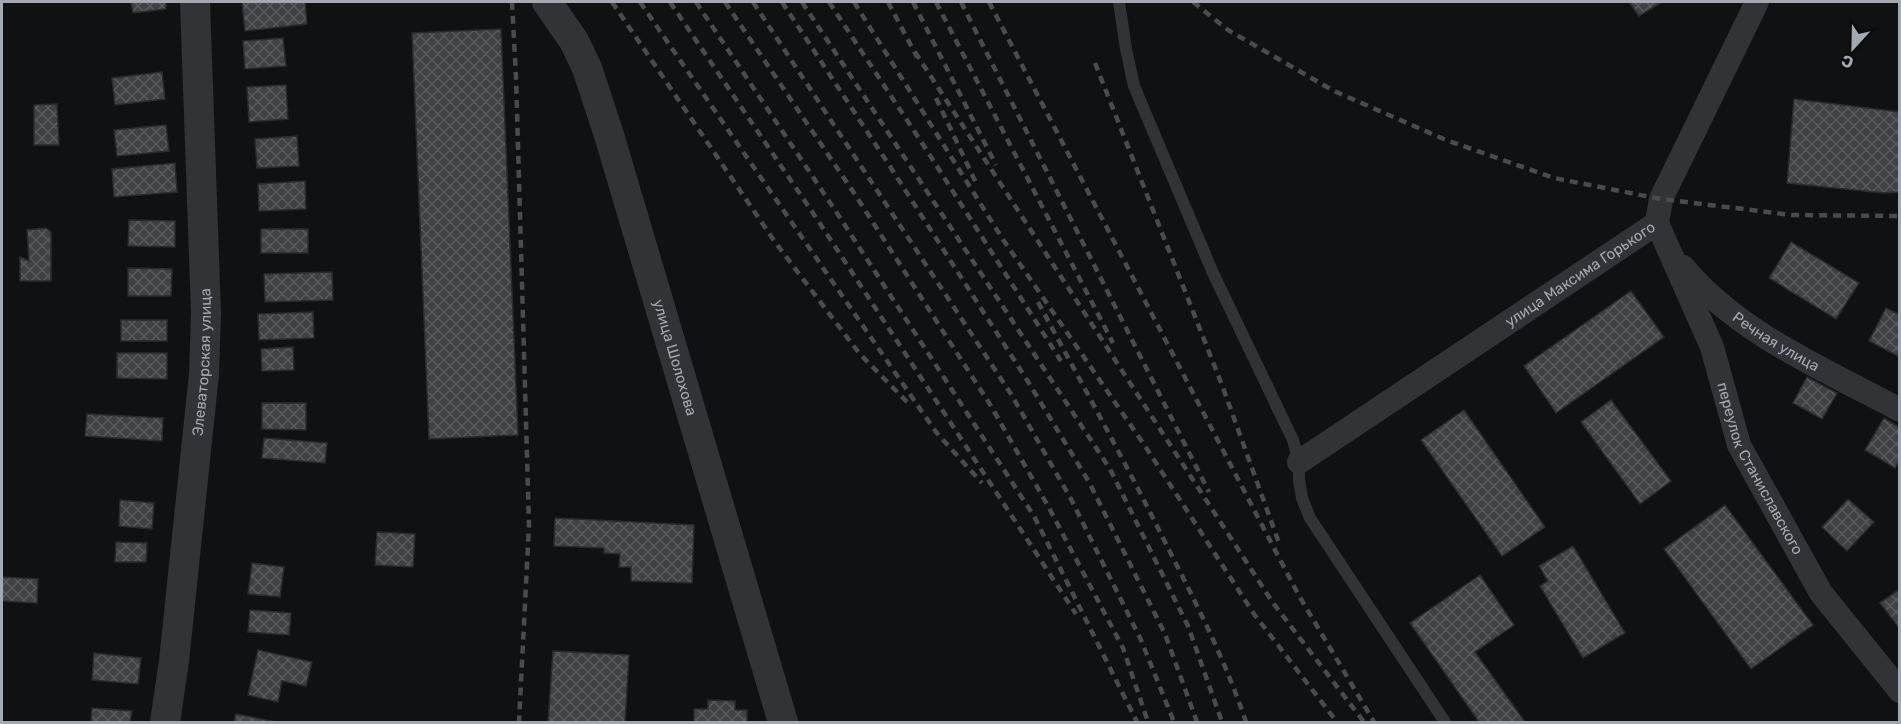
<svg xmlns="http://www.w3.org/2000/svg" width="1901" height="724" font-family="Rubik,sans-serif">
<defs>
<pattern id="building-cross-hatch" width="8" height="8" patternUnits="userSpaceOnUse" patternTransform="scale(1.5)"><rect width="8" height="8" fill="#3f4145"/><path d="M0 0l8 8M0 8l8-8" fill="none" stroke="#585a5d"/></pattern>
</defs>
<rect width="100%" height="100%" fill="#101112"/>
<g fill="url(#building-cross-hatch)" stroke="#2b2b2d" stroke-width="1.5">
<path d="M131 2H166V9L133 13Z"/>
<path d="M242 2H305L307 24 245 31Z"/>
<path d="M1629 2H1662L1639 16Z"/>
<path d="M501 29 518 435 429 439 412 33Z"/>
<path d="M283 38 286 66 245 69 243 41Z"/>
<path d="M162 72 165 99 115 105 112 78Z"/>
<path d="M286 85 288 119 249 122 247 87Z"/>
<path d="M1794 99 1900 112V192L1883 193 1787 183Z"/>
<path d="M57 104 59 145H34V105Z"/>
<path d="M166 125 169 151 117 156 114 130Z"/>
<path d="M297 136 299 166 257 168 255 139Z"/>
<path d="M175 163 177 192 114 197 112 169Z"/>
<path d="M305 181 306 209 259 211 258 184Z"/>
<path d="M129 220 175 221V247L128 246Z"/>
<path d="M46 228 51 232V281H20V257L29 261 27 230Z"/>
<rect x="261" y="229" width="47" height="24"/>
<path d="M1791 242 1859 283 1836 319 1769 278Z"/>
<path d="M128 268 172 269 171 296H128Z"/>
<path d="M332 272 333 300 265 302 264 274Z"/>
<path d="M1631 291 1664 337 1556 413 1524 366Z"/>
<path d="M1886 308 1900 315V357L1869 341Z"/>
<path d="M313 312 314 338 259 340 258 314Z"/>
<rect x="121" y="320" width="46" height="21"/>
<path d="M293 347 294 370 262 371 261 349Z"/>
<path d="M117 353H167V379L117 378Z"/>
<path d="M1807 377 1837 393 1822 419 1793 403Z"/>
<path d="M1611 400 1671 481 1640 504 1581 422Z"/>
<path d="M262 403H306V430L262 429Z"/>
<path d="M1464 410 1545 527 1502 556 1421 440Z"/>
<path d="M87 414 163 418 162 441 85 436Z"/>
<path d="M1884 418 1900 428V460L1895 468 1865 450Z"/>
<path d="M264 438 327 443 325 463 262 458Z"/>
<path d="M1848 499 1874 522 1847 551 1822 527Z"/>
<path d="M120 500 154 503 152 529 119 526Z"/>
<path d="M1725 505 1813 625 1751 669 1664 549Z"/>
<path d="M555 518 694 525 692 583 631 581V567H619L620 554 604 553V548L554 546Z"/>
<path d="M377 532 415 534 413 567 375 565Z"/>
<path d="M116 542 147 543 146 562H115Z"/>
<path d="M1573 546 1625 633 1583 658 1540 586 1548 581 1539 566Z"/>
<path d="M252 563 284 567 280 597 248 594Z"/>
<path d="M1480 575 1514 625 1475 652 1525 722H1479L1410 623Z"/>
<path d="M2 577 38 579 37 603 2 601Z"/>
<path d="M1900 589V629L1880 603Z"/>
<path d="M250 610 291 613 289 635 248 632Z"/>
<path d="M258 650 312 662 306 686 282 681 278 702 248 695Z"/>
<path d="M553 651 629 655 625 722H548Z"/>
<path d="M94 653 141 658 138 684 92 680Z"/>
<path d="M708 700 735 701V710H747V722H694V709H708Z"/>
<path d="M92 708 132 711 130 722H91Z"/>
<path d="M236 714 276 722H234Z"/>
</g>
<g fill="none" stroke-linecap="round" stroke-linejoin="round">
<path stroke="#323336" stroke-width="12" d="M1119 2 1126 49 1134 86 1213 273 1293 440 1299 462V479L1302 498 1310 518 1445 722"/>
<g stroke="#323336" stroke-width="24">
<path id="s1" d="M1657 223 1712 347 1739 445 1821 593 1900 691"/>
<path id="s2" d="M1683 267C1739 334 1824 369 1900 410"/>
<path id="s3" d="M1299 462 1657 223 1661 199 1757 2"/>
</g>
<g stroke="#323336" stroke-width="30">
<path id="s4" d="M547 2 574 41 587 68 609 135 783 722"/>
<path id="s5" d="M165 722 174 661 204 374 206 313 195 2"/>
</g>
<g stroke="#494b4f" stroke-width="4.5" stroke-dasharray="8 6" stroke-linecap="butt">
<path d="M512 2 516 77 529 525 519 722"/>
<path d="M612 2 775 242 859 353 911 406"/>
<path d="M640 2 936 432 982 483"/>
<path d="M670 2 817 219 1076 614"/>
<path d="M696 2 833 207 1034 516 1137 722"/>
<path d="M725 2 854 193 991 406 1048 506 1123 648 1148 722"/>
<path d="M753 2 1011 394 1071 499 1141 640 1174 722"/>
<path d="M782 2 891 168 1027 380 1089 482 1165 634 1197 722"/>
<path d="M802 2 1110 469 1188 626 1222 722"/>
<path d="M829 2 924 146 1061 361"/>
<path d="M854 2 1002 238 1145 446 1254 614 1337 722"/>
<path d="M888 2 917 57"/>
<path d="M913 2 996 165"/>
<path d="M936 2 1113 343"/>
<path d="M961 2 1209 492"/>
<path d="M989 2 1298 594 1374 722"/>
<path d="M1193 2 1228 30 1334 91 1446 140 1554 178 1661 199 1792 215 1900 216"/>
<path d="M915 52 1273 603 1364 722"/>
<path d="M1095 63 1222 385 1279 543"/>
<path d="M936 98 977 185"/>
<path d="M1038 302C1082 384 1127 465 1168 548 1197 605 1226 662 1246 722"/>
</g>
</g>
<g text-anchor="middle" stroke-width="6" stroke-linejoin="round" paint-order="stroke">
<g font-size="15" fill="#a3a9b1" stroke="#0b0c0d">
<text dy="5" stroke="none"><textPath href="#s3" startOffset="338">улица Максима Горького</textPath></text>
<text dy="5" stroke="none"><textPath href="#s2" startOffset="120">Речная улица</textPath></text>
<text dy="5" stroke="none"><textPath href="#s4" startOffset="380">улица Шолохова</textPath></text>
<text dy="5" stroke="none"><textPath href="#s5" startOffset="362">Элеваторская улица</textPath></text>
<text dy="5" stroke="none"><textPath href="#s1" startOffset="267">переулок Станиславского</textPath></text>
</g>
</g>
<rect width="1901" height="724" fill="none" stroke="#a3a9b1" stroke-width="6"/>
<g transform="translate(1853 48) rotate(202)" stroke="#0b0c0d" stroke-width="4.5" paint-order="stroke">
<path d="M0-4.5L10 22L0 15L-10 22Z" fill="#a3a9b1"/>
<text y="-9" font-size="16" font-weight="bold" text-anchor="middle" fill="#a3a9b1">С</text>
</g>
</svg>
